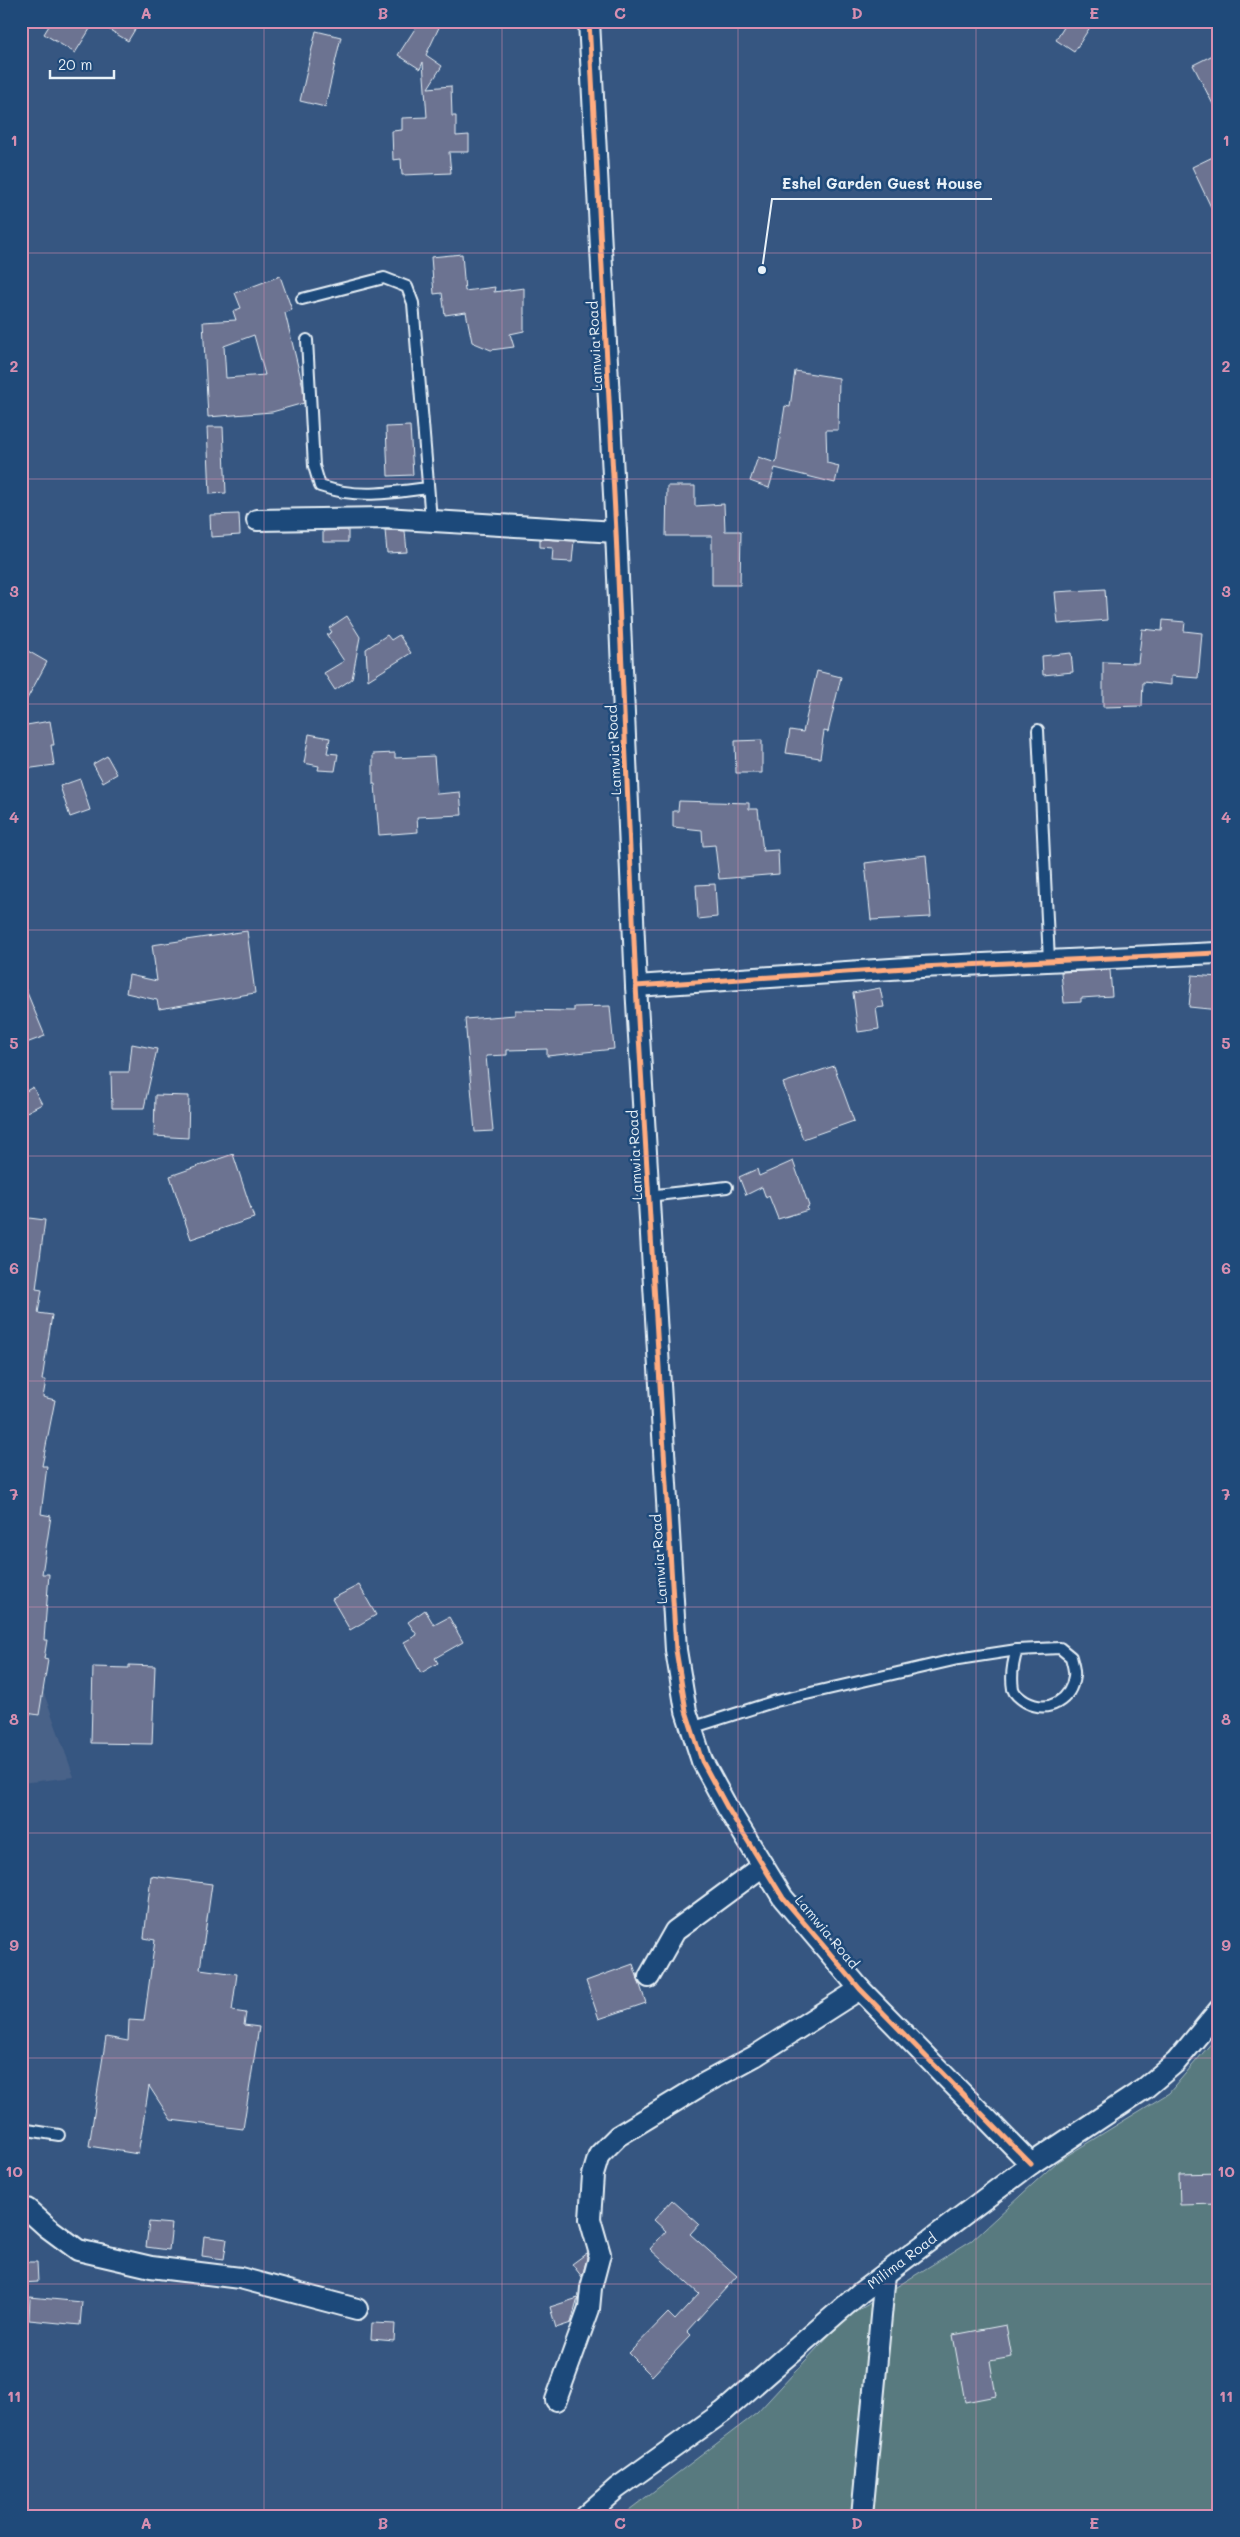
<svg xmlns="http://www.w3.org/2000/svg" width="1240" height="2537" font-family="Mali,sans-serif">
<rect width="100%" height="100%" fill="#365681"/>
<filter id="ink" filterUnits="userSpaceOnUse"><feTurbulence type="fractalNoise" baseFrequency=".02" numOctaves="2"/><feDisplacementMap in="SourceGraphic" scale="10" xChannelSelector="R" yChannelSelector="G"/><feConvolveMatrix kernelMatrix="1 2 1 2 8 2 1 2 1" color-interpolation-filters="sRGB"/></filter>
<g filter="url(#ink)">
<path fill="#496288" d="M21 1629 74 1777 21 1783Z"/>
<path fill="#587a7f" stroke="#a0b6bc" d="M1219 2034V2516H621L757 2413 843 2320 972 2240 1058 2161 1169 2093Z"/>
<g fill="#6c7391" stroke="#e8f1f8" fill-rule="evenodd">
<path d="M52 21H95L75 53 44 34Z"/>
<path d="M95 21H140L128 41Z"/>
<path d="M420 21H442L426 55 442 66 428 88 451 86 452 116H456V136L469 135V152H449L451 173 402 175 401 159 393 160 392 131 402 130V118L427 117 423 62 420 69 398 55Z"/>
<path d="M1068 21H1094L1074 52 1056 40Z"/>
<path d="M316 31 341 37 325 107 300 101Z"/>
<path d="M1219 52V116L1193 65Z"/>
<path d="M1219 154V224L1192 167Z"/>
<path d="M462 254 465 291 495 287 494 292 524 288V331L510 334 514 347 491 350 472 342 466 312 445 315 442 293 434 294 431 257Z"/>
<path d="M280 276 292 310 285 313 303 387 304 403 272 412 208 417 203 322 236 320 233 311 241 308 235 293ZM254 335 265 375 226 378 224 346Z"/>
<path d="M795 371 839 378 838 430H826L827 463 839 466 835 483 775 468 769 488 750 481 758 457 776 463 785 406 790 407Z"/>
<path d="M410 426 413 475 388 476 386 427Z"/>
<path d="M207 427H223L226 493 210 494Z"/>
<path d="M667 486H695V506L724 504 725 531H741L740 585H712V536H666Z"/>
<path d="M239 514 240 535 211 537 210 515Z"/>
<path d="M348 530V542H323V531Z"/>
<path d="M385 530 405 531 407 552 387 553Z"/>
<path d="M540 539 574 541 572 562 552 561 553 548 540 547Z"/>
<path d="M1105 589 1107 620 1058 624 1055 592Z"/>
<path d="M347 616 360 637 352 679 335 690 324 673 344 661 327 635 332 632 329 628Z"/>
<path d="M1163 620 1185 622 1184 631 1202 633 1198 678 1171 676V685L1143 682 1142 706 1103 707V662L1138 663 1142 629 1162 631Z"/>
<path d="M387 635 391 640 399 635 411 653 368 680 366 649Z"/>
<path d="M21 647 47 662 21 710Z"/>
<path d="M1071 653 1073 672 1043 675 1042 656Z"/>
<path d="M817 671 841 677 828 732 824 731 820 758 786 753 790 730 803 732Z"/>
<path d="M50 721 54 745H51L54 765 25 769 23 761 21 762V726Z"/>
<path d="M309 734 330 738 327 753 338 754 335 771 318 770 319 766 304 763Z"/>
<path d="M762 740V773H736L735 741Z"/>
<path d="M395 753V758L434 756 437 794 460 792 462 815 417 817 418 832 379 835 375 784H373V754Z"/>
<path d="M107 756 117 774 103 782 93 764Z"/>
<path d="M80 779 90 810 70 817 60 786Z"/>
<path d="M679 801 749 803V809H758L763 851 778 850 779 874 719 879 715 845 703 846 702 830 673 827V811H678Z"/>
<path d="M926 855 931 917 871 920 865 863Z"/>
<path d="M715 884 717 917 698 919 696 885Z"/>
<path d="M247 931 255 993 159 1009 157 1000 126 993 129 975 157 981 152 945Z"/>
<path d="M1110 970 1112 996 1081 998V1002L1064 1003 1061 972Z"/>
<path d="M1192 975 1219 977V1010L1189 1007Z"/>
<path d="M21 978 45 1036 21 1045Z"/>
<path d="M880 988 884 1007 876 1008 879 1029 858 1032 853 993Z"/>
<path d="M610 1006 614 1049 547 1056V1049L507 1050V1055L486 1056 493 1131 475 1132 465 1019 515 1015V1010L574 1011V1007Z"/>
<path d="M132 1044 157 1049 144 1108H112L111 1072H129Z"/>
<path d="M834 1066 854 1121 803 1139 783 1083Z"/>
<path d="M33 1087 42 1104 21 1115V1094Z"/>
<path d="M155 1095 189 1096 188 1138 154 1136Z"/>
<path d="M233 1154 254 1218 191 1239 170 1176Z"/>
<path d="M793 1161 809 1206 807 1207 808 1210 778 1219 769 1196 766 1198 762 1187 746 1195 739 1177 757 1169 759 1176Z"/>
<path d="M21 1217 45 1220 36 1289 42 1290 38 1313 52 1315 42 1380H46L43 1397 55 1400 42 1466H47L41 1514 51 1516 42 1574H49L44 1640H47L44 1659 48 1660 39 1715 21 1712Z"/>
<path d="M359 1585 376 1615 350 1630 332 1599Z"/>
<path d="M425 1610 434 1625 449 1617 463 1642 435 1658 438 1663 421 1673 404 1642 417 1635 408 1622Z"/>
<path d="M129 1665 155 1666 152 1744 91 1743 93 1667 129 1668Z"/>
<path d="M151 1876 212 1884 200 1969 237 1974 232 2011 246 2013 244 2025 259 2027 243 2129 171 2120 149 2086 138 2154 89 2146 106 2037 128 2041 129 2020 144 2021 155 1940 144 1938Z"/>
<path d="M633 1964 646 2003 599 2019 586 1981Z"/>
<path d="M1219 2173V2204L1180 2205 1179 2174Z"/>
<path d="M672 2200 699 2224 690 2234 737 2276 687 2331 691 2335 652 2376 629 2353 668 2313 675 2320 699 2294 650 2249 666 2231 654 2220Z"/>
<path d="M149 2222 172 2224 169 2250 146 2247Z"/>
<path d="M204 2236 227 2239 224 2259 202 2256Z"/>
<path d="M587 2253 588 2254 582 2277 572 2264Z"/>
<path d="M21 2262H37L38 2282 21 2283Z"/>
<path d="M30 2297 82 2302 80 2325 29 2320Z"/>
<path d="M578 2298 571 2323 556 2328 550 2307Z"/>
<path d="M372 2323 395 2324 394 2341 371 2339Z"/>
<path d="M1006 2325 1012 2357 990 2361 996 2396 965 2402 953 2335Z"/>
</g>
<g fill="none" stroke-linecap="round" stroke-linejoin="round">
<g stroke="#e8f1f8" stroke-width="14">
<g id="service">
<path d="M302 299 384 278 407 287 413 303 431 520"/>
<path d="M307 340 314 466 320 486C358 499 388 493 428 488"/>
<path d="M1038 730 1049 961"/>
<path d="M648 1196 727 1187"/>
<path d="M1060 1648 1071 1657C1072 1662 1075 1670 1074 1676 1071 1700 1049 1714 1026 1702 1021 1699 1015 1695 1013 1689 1011 1677 1013 1662 1017 1650Z"/>
<path d="M691 1728 776 1701 958 1659 1017 1650"/>
<path d="M21 2129 59 2135"/>
</g>
</g>
<g stroke="#e8f1f8" stroke-width="24">
<g id="minor">
<path d="M589 21 616 532 636 986 676 1650 686 1711 702 1761 727 1807 783 1898 860 1989 1031 2164"/>
<path d="M257 520 384 518 616 532"/>
<path d="M636 986 921 967 1217 953"/>
<path d="M649 1977 675 1931 763 1866"/>
<path d="M27 2209 47 2227 78 2250 151 2267 240 2278 357 2309"/>
<path d="M556 2400 589 2309 591 2288 600 2254 590 2219 593 2175 599 2155 618 2136 705 2083 755 2056 860 1989"/>
<path d="M585 2516 617 2488 723 2412 861 2292 1031 2164 1144 2089 1176 2062 1219 2010"/>
<path d="M862 2516 885 2274"/>
</g>
</g>
<use href="#service" stroke="#1f4a7a" stroke-width="10"/>
<use href="#minor" stroke="#1f4a7a" stroke-width="20"/>
<g stroke="#1f4a7a" stroke-width="8">
<g id="cycleway">
<path d="M589 21 616 532 636 986 676 1650 686 1711 702 1761 727 1807 783 1898 860 1989 1031 2164"/>
<path d="M636 986 921 967 1217 953"/>
</g>
</g>
<use href="#cycleway" stroke="#ffac80" stroke-width="5"/>
</g>
</g>
<path fill="none" stroke="#d78fb1" stroke-width="1" stroke-opacity="0.55" d="M264 21V2516M502 21V2516M738 21V2516M976 21V2516M21 253H1219M21 479H1219M21 704H1219M21 930H1219M21 1156H1219M21 1381H1219M21 1607H1219M21 1833H1219M21 2058H1219M21 2284H1219"/>
<g text-anchor="middle" stroke-width="5" stroke-linejoin="round" paint-order="stroke">
<g font-size="14" fill="#e8f1f8" stroke="#1f4a7a">
<text transform="translate(595 346) rotate(-93)" y="5">Lamwia Road</text>
<text transform="translate(614 750) rotate(-93)" y="5">Lamwia Road</text>
<text transform="translate(635 1155) rotate(-93)" y="5">Lamwia Road</text>
<text transform="translate(659 1559) rotate(-94)" y="5">Lamwia Road</text>
<text transform="translate(827 1932) rotate(50)" y="5">Lamwia Road</text>
<text transform="translate(902 2261) rotate(-37)" y="5">Milima Road</text>
</g>
</g>
<path fill="none" stroke="#e8f1f8" stroke-width="2" d="M762 270L772 199H992"/>
<circle fill="#e8f1f8" stroke="#1f4a7a" stroke-width="2" cx="762" cy="270" r="5"/>
<g font-size="15" text-anchor="middle" font-weight="bold" fill="#e8f1f8" stroke="#1f4a7a" stroke-width="5" stroke-linejoin="round" paint-order="stroke">
<text x="882" y="189">Eshel Garden Guest House</text>
</g>
<rect width="1240" height="2537" fill="none" stroke="#1f4a7a" stroke-width="55"/>
<path d="M50 70v8h64v-8" fill="none" stroke="#e8f1f8" stroke-width="2.5"/>
<text x="58" y="70" font-size="15" fill="#e8f1f8" stroke="#1f4a7a" stroke-width="4" paint-order="stroke">20 m</text>
<rect x="28" y="28" width="1184" height="2482" fill="none" stroke="#d78fb1" stroke-width="2"/>
<g font-size="16" text-anchor="middle" font-weight="bold" fill="#d78fb1">
<text x="146" y="19">A</text>
<text x="383" y="19">B</text>
<text x="620" y="19">C</text>
<text x="857" y="19">D</text>
<text x="1094" y="19">E</text>
<text x="14" y="146">1</text>
<text x="1226" y="146">1</text>
<text x="14" y="372">2</text>
<text x="1226" y="372">2</text>
<text x="14" y="597">3</text>
<text x="1226" y="597">3</text>
<text x="14" y="823">4</text>
<text x="1226" y="823">4</text>
<text x="14" y="1049">5</text>
<text x="1226" y="1049">5</text>
<text x="14" y="1274">6</text>
<text x="1226" y="1274">6</text>
<text x="14" y="1500">7</text>
<text x="1226" y="1500">7</text>
<text x="14" y="1725">8</text>
<text x="1226" y="1725">8</text>
<text x="14" y="1951">9</text>
<text x="1226" y="1951">9</text>
<text x="14" y="2177">10</text>
<text x="1226" y="2177">10</text>
<text x="14" y="2402">11</text>
<text x="1226" y="2402">11</text>
<text x="146" y="2529">A</text>
<text x="383" y="2529">B</text>
<text x="620" y="2529">C</text>
<text x="857" y="2529">D</text>
<text x="1094" y="2529">E</text>
</g>
</svg>
